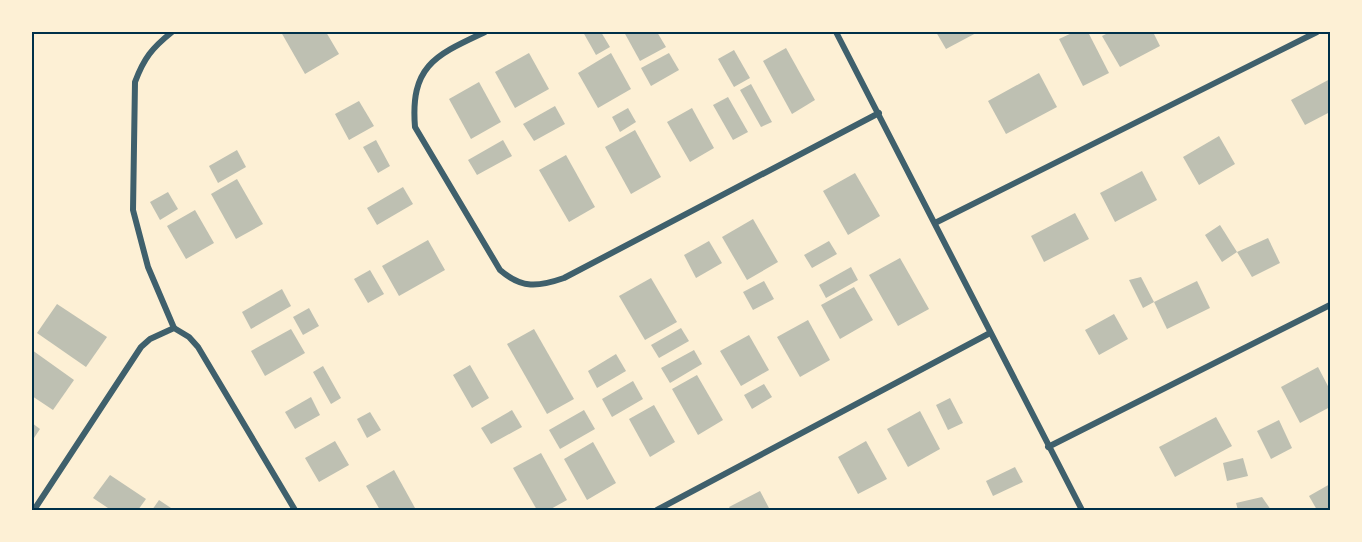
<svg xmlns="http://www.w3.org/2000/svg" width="1362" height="542" font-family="Ubuntu,sans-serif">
<rect width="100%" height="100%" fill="#fdf0d5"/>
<g fill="#bec0b2">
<path d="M281 32H326L339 54 305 74Z"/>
<path d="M583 32H601L610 47 596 55Z"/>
<path d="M624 32H657L666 47 640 61Z"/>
<path d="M936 32H978L946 49Z"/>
<path d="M1074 32H1088L1109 73 1083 86 1059 39Z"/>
<path d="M1110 32H1153L1160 46 1120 67 1102 36Z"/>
<path d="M786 48 815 100 792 114 763 61Z"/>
<path d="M734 50 750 78 734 87 718 59Z"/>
<path d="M529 53 549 89 515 108 495 72Z"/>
<path d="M611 53 631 89 598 108 578 73Z"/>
<path d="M669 53 679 70 651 86 641 68Z"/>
<path d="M1039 73 1057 107 1006 134 988 101Z"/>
<path d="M1330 79V112L1305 125 1291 100Z"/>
<path d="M479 82 501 122 471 139 449 99Z"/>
<path d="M751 84 772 122 761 127 740 90Z"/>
<path d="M728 97 748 132 733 140 713 105Z"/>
<path d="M359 101 374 126 349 140 335 114Z"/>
<path d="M555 106 565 124 534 141 523 124Z"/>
<path d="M628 108 636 122 620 132 612 117Z"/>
<path d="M692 108 714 148 690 162 667 122Z"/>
<path d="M635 130 661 177 631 194 605 147Z"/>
<path d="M1219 136 1235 164 1199 185 1183 157Z"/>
<path d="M376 140 390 166 378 173 363 147Z"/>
<path d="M503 140 512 156 477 175 468 160Z"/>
<path d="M237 150 246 167 218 183 209 166Z"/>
<path d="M566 155 595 207 569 222 539 170Z"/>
<path d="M1142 171 1157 200 1115 222 1100 193Z"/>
<path d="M855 173 880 216 848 235 823 191Z"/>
<path d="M237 179 263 224 236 239 211 194Z"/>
<path d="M403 187 413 204 377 225 367 208Z"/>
<path d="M168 192 178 209 160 220 150 202Z"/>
<path d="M195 210 214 243 186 259 167 226Z"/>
<path d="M1075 213 1089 239 1044 262 1031 236Z"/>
<path d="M753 219 778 262 747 280 722 237Z"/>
<path d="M1220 225 1237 252 1222 262 1205 235Z"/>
<path d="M1268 238 1280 263 1252 277 1237 252Z"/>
<path d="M428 240 445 270 399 296 382 266Z"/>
<path d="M709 241 722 263 696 278 684 255Z"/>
<path d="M829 241 837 254 812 268 804 255Z"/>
<path d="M900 258 929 309 898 326 869 275Z"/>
<path d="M851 267 858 280 826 298 819 285Z"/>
<path d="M370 270 384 294 368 303 354 279Z"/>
<path d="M1141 277 1154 302 1143 308 1129 280Z"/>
<path d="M651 278 677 322 645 340 619 296Z"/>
<path d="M764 281 774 299 753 310 743 292Z"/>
<path d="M1197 281 1210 308 1167 329 1154 302Z"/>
<path d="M854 287 873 320 840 339 821 305Z"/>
<path d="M282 289 291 306 251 329 242 312Z"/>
<path d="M57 304 107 337 86 367 37 333Z"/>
<path d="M309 308 319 326 303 335 293 317Z"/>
<path d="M1114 314 1128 339 1099 355 1085 330Z"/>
<path d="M808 320 830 360 800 377 777 337Z"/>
<path d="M681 328 689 341 659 358 651 345Z"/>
<path d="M291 329 305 353 265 376 251 351Z"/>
<path d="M534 329 574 399 547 414 507 344Z"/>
<path d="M749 335 769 370 741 386 720 351Z"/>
<path d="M32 350 74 380 53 410 32 396Z"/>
<path d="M694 350 702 364 670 383 661 368Z"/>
<path d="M616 354 626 371 597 388 588 371Z"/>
<path d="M470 365 489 398 472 408 453 375Z"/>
<path d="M323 366 341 398 331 404 313 372Z"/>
<path d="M1318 367 1330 390V407L1300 423 1281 387Z"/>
<path d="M697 375 723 420 698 435 672 389Z"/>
<path d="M633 381 643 399 612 417 602 399Z"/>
<path d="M764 384 772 397 752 409 744 395Z"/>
<path d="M311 397 320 415 295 429 285 412Z"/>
<path d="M950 398 963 423 948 430 936 405Z"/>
<path d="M654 405 675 442 650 457 629 419Z"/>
<path d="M512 410 522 427 491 444 481 428Z"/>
<path d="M584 410 595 429 560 449 549 430Z"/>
<path d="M920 411 940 449 908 467 887 429Z"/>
<path d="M370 412 381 430 367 438 357 419Z"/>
<path d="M1216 417 1232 446 1175 477 1159 447Z"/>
<path d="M1279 420 1292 448 1271 459 1257 431Z"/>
<path d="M32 423 40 429 32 441Z"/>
<path d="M335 441 349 465 319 482 305 458Z"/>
<path d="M866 441 887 479 858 494 838 457Z"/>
<path d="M593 442 616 483 587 500 564 459Z"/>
<path d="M541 453 567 500 549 510H537L513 468Z"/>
<path d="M1243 458 1248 476 1227 481 1223 463Z"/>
<path d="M1015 467 1023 482 993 496 986 481Z"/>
<path d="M394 470 415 508 411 510H380L366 486Z"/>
<path d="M110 475 146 499 138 510H111L93 498Z"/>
<path d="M1330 484V510H1317L1309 496Z"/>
<path d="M760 491 770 510H731L729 507Z"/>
<path d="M1262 497 1271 510H1238L1236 503Z"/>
<path d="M159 500 174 510H152Z"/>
</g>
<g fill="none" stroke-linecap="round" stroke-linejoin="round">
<g stroke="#3f606c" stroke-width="6">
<path d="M172 32C152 48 144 58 135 82L133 210 148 267 174 328"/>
<path d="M485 32C436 55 410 65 415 127L500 270C522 289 538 287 564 278L879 113"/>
<path d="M836 32 1082 510"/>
<path d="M935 223 1317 32"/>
<path d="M1048 447 1330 305"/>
<path d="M34 510 141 347 150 339 174 328 189 337 198 347 295 510"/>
<path d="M657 510 990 333"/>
</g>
</g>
<rect width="1362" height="542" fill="none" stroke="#fdf0d5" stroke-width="66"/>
<rect x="33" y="33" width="1296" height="476" fill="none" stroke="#003049" stroke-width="2"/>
</svg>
